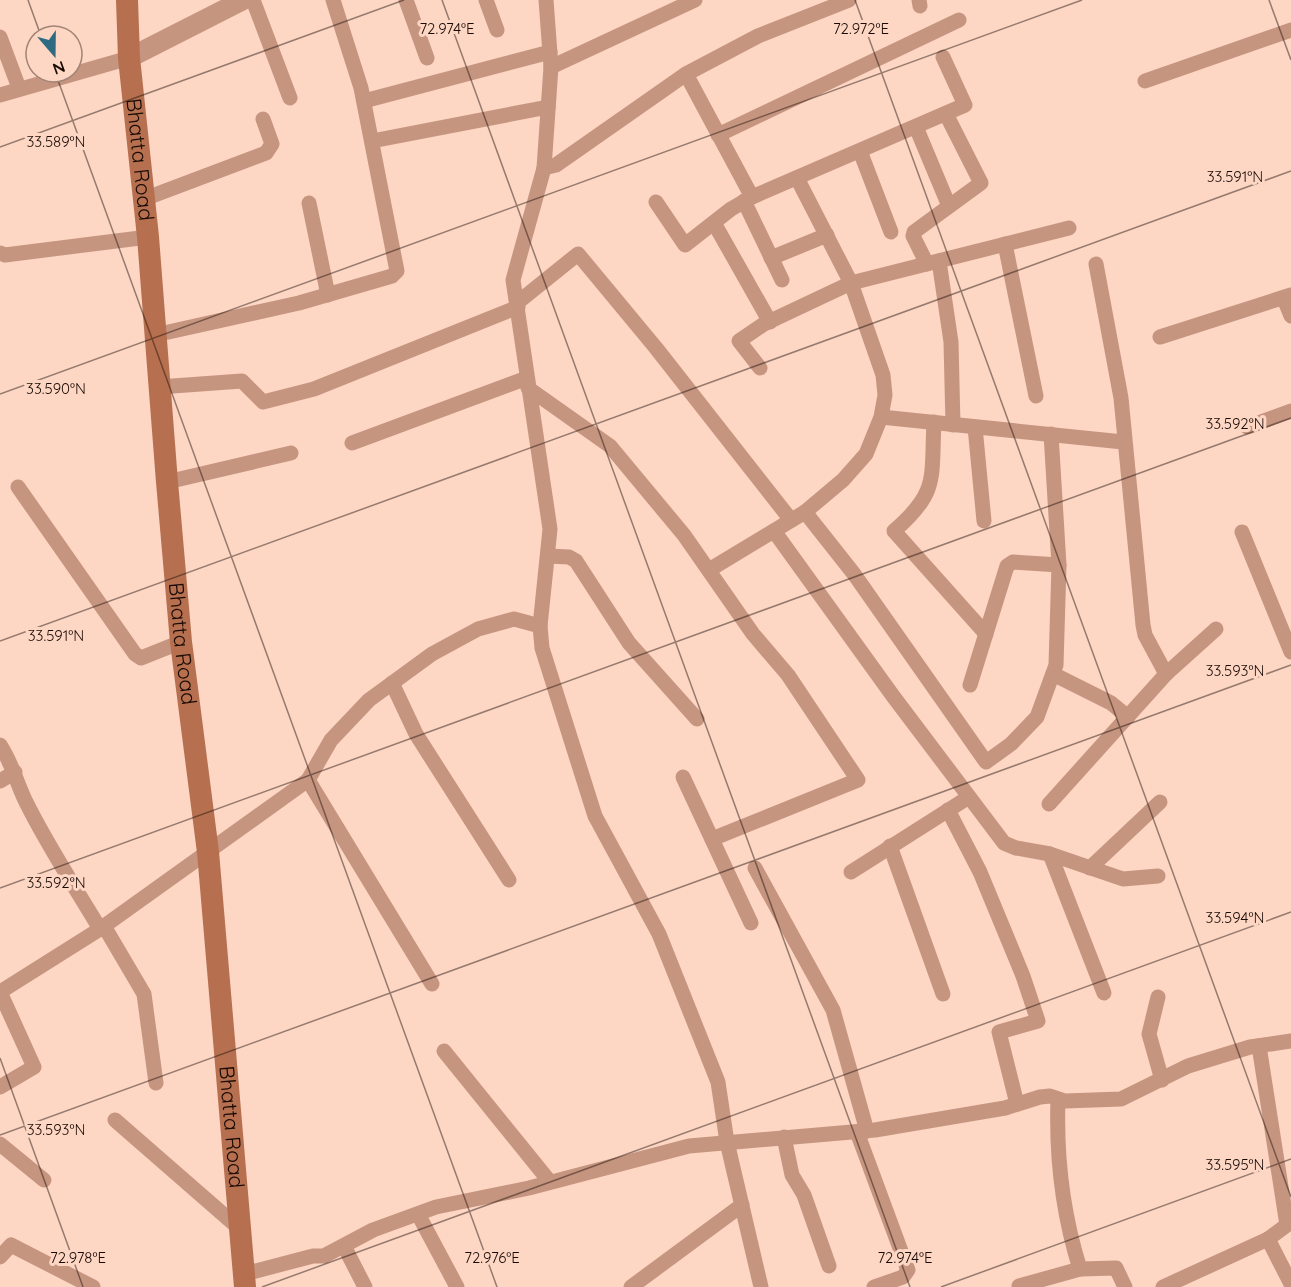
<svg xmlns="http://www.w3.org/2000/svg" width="1291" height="1287" font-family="Quicksand,sans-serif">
<rect width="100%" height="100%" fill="#fdd6c4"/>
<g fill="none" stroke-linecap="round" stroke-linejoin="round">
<g stroke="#c69580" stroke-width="15">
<path d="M253 0 290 98"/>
<path d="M406 0 427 58"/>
<path d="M486 0 497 30"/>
<path d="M546 0 551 67 544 168 513 280 550 529 540 626 542 648 595 816 659 934 718 1082 727 1142 761 1287"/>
<path d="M919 0 920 6"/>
<path d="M0 37 19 88"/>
<path d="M551 67 695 0"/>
<path d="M686 74 752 197"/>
<path d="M1145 81 1291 30"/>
<path d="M0 95 129 58"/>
<path d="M364 101 550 52"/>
<path d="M916 127 949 206"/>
<path d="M718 135 959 20"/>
<path d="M372 141 548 107"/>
<path d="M860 151 891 232"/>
<path d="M544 168 556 165 686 74 758 36 849 0"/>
<path d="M144 199 266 153 272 144 263 119"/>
<path d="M744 201 782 280"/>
<path d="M656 202 685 245 731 209 752 197 965 105 943 57"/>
<path d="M309 203 328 295"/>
<path d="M714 223 770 322"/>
<path d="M1005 244 1036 396"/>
<path d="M0 253 5 255 148 237"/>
<path d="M771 258 827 235"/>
<path d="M939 261 951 342 953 425"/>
<path d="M927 264 913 236 914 232 981 183 946 114"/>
<path d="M1096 264 1121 398 1143 625 1145 635 1166 674"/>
<path d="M1284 299 1291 316"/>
<path d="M517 303 578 254 656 348 791 520"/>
<path d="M155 335 299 303 392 276 397 271 361 88 333 0"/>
<path d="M1160 337 1291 295"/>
<path d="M760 368 739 341 764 324 851 283 1069 228"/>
<path d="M159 387 242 381 263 402 314 389 518 307"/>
<path d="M528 388 610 446 684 535 753 634 788 675 858 780 712 839"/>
<path d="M881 417 1123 442"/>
<path d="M934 422C931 479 939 492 894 531L986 634"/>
<path d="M975 427 984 521"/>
<path d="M1247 427 1291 411"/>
<path d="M352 443 527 378"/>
<path d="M167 482 291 453"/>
<path d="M18 487 135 654 141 658 181 642"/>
<path d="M805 512 854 574 986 762 1011 744 1037 717 1056 665 1059 565 1051 434"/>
<path d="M774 531 893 696 1004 843 1016 848 1050 854 1123 879 1158 876"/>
<path d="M1242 532 1291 652"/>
<path d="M548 556 569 557 576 561 629 643 697 719"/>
<path d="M709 570 805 512 843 480 866 454 881 417 885 395 883 375 851 283 797 178"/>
<path d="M1053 674 1111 703 1128 717"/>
<path d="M392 683 416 734 509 880"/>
<path d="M970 685 1007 566 1013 562 1059 565"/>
<path d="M0 745C12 763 16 781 25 800 47 845 75 887 100 929"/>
<path d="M683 777 751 923"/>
<path d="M308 780 432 984"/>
<path d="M0 781 15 772"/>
<path d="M1049 804 1166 674 1216 629"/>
<path d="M948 810 980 872 1023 976 1038 1021 999 1032 1017 1104"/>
<path d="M890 846 943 994"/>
<path d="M1050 854 1104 993"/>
<path d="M755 868 833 1010 867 1131"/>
<path d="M1090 868 1160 802"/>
<path d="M851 872 969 797"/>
<path d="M104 926 144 994 156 1083"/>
<path d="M0 992 100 929 308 780 331 740 369 700 432 654 478 629 514 619 540 626"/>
<path d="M1158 997 1149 1034 1162 1080"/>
<path d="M444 1051 550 1182"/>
<path d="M0 1087 34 1067 0 992"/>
<path d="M1058 1099C1056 1155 1063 1215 1080 1269"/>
<path d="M115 1120 240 1229"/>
<path d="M857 1132 908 1270 903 1277 874 1287"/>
<path d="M784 1137 792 1175 804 1195 829 1266"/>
<path d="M0 1144 44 1180"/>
<path d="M418 1214 457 1287"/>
<path d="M1268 1239 1291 1284"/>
<path d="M344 1246 365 1287"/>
<path d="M0 1257 11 1245 93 1287"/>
<path d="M244 1274 313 1256H324L373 1230 436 1207 529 1188 689 1146 875 1130 1005 1108 1040 1097 1050 1096 1065 1101 1121 1099 1188 1066 1250 1047 1291 1041"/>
<path d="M1019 1286 1080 1269 1116 1268 1125 1287"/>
<path d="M631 1287 742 1205"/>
<path d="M1163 1287 1268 1239 1287 1225 1259 1046"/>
</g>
<path stroke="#c69580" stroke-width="20" d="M129 58 243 0"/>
<path stroke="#b67050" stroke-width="22" id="s1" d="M127 0 129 58 148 237 167 482 181 642 208 852 245 1287"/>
</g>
<path fill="none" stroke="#190a04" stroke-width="1.5" stroke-opacity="0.45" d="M28 0 41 36M442 0 910 1287M855 0 1291 1197M1269 0 1291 60M55 72 497 1287M0 147 404 0M0 394 1082 0M0 641 1291 171M0 888 1291 418M0 1058 83 1287M0 1135 1291 665M262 1287 1291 912M941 1287 1291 1159"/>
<g text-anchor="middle" stroke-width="6" stroke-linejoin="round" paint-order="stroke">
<g font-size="21" fill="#190a04" stroke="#fdd6c4">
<text dy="7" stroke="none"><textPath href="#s1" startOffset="160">Bhatta Road</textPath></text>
<text dy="7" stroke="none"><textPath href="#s1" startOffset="646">Bhatta Road</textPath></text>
<text dy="7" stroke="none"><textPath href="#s1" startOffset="1132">Bhatta Road</textPath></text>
</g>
</g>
<g font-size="15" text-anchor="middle" fill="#190a04" stroke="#fdd6c4" stroke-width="6" stroke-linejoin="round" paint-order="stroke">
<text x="861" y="34">72.972°E</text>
<text x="447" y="34">72.974°E</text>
<text x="56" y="147">33.589°N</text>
<text x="1235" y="182">33.591°N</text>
<text x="56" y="394">33.590°N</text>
<text x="1235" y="429">33.592°N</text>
<text x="56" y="641">33.591°N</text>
<text x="1235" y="676">33.593°N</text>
<text x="56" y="888">33.592°N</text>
<text x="1235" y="923">33.594°N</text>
<text x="56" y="1135">33.593°N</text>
<text x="1235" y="1170">33.595°N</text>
<text x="78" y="1263">72.978°E</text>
<text x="492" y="1263">72.976°E</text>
<text x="905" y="1263">72.974°E</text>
</g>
<g transform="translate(54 54) rotate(160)"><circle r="28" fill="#fdd6c4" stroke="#a28477" stroke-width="1.5"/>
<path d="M0-4.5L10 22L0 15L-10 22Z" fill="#2e6b82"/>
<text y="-9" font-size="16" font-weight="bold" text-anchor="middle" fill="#190a04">N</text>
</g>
</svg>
